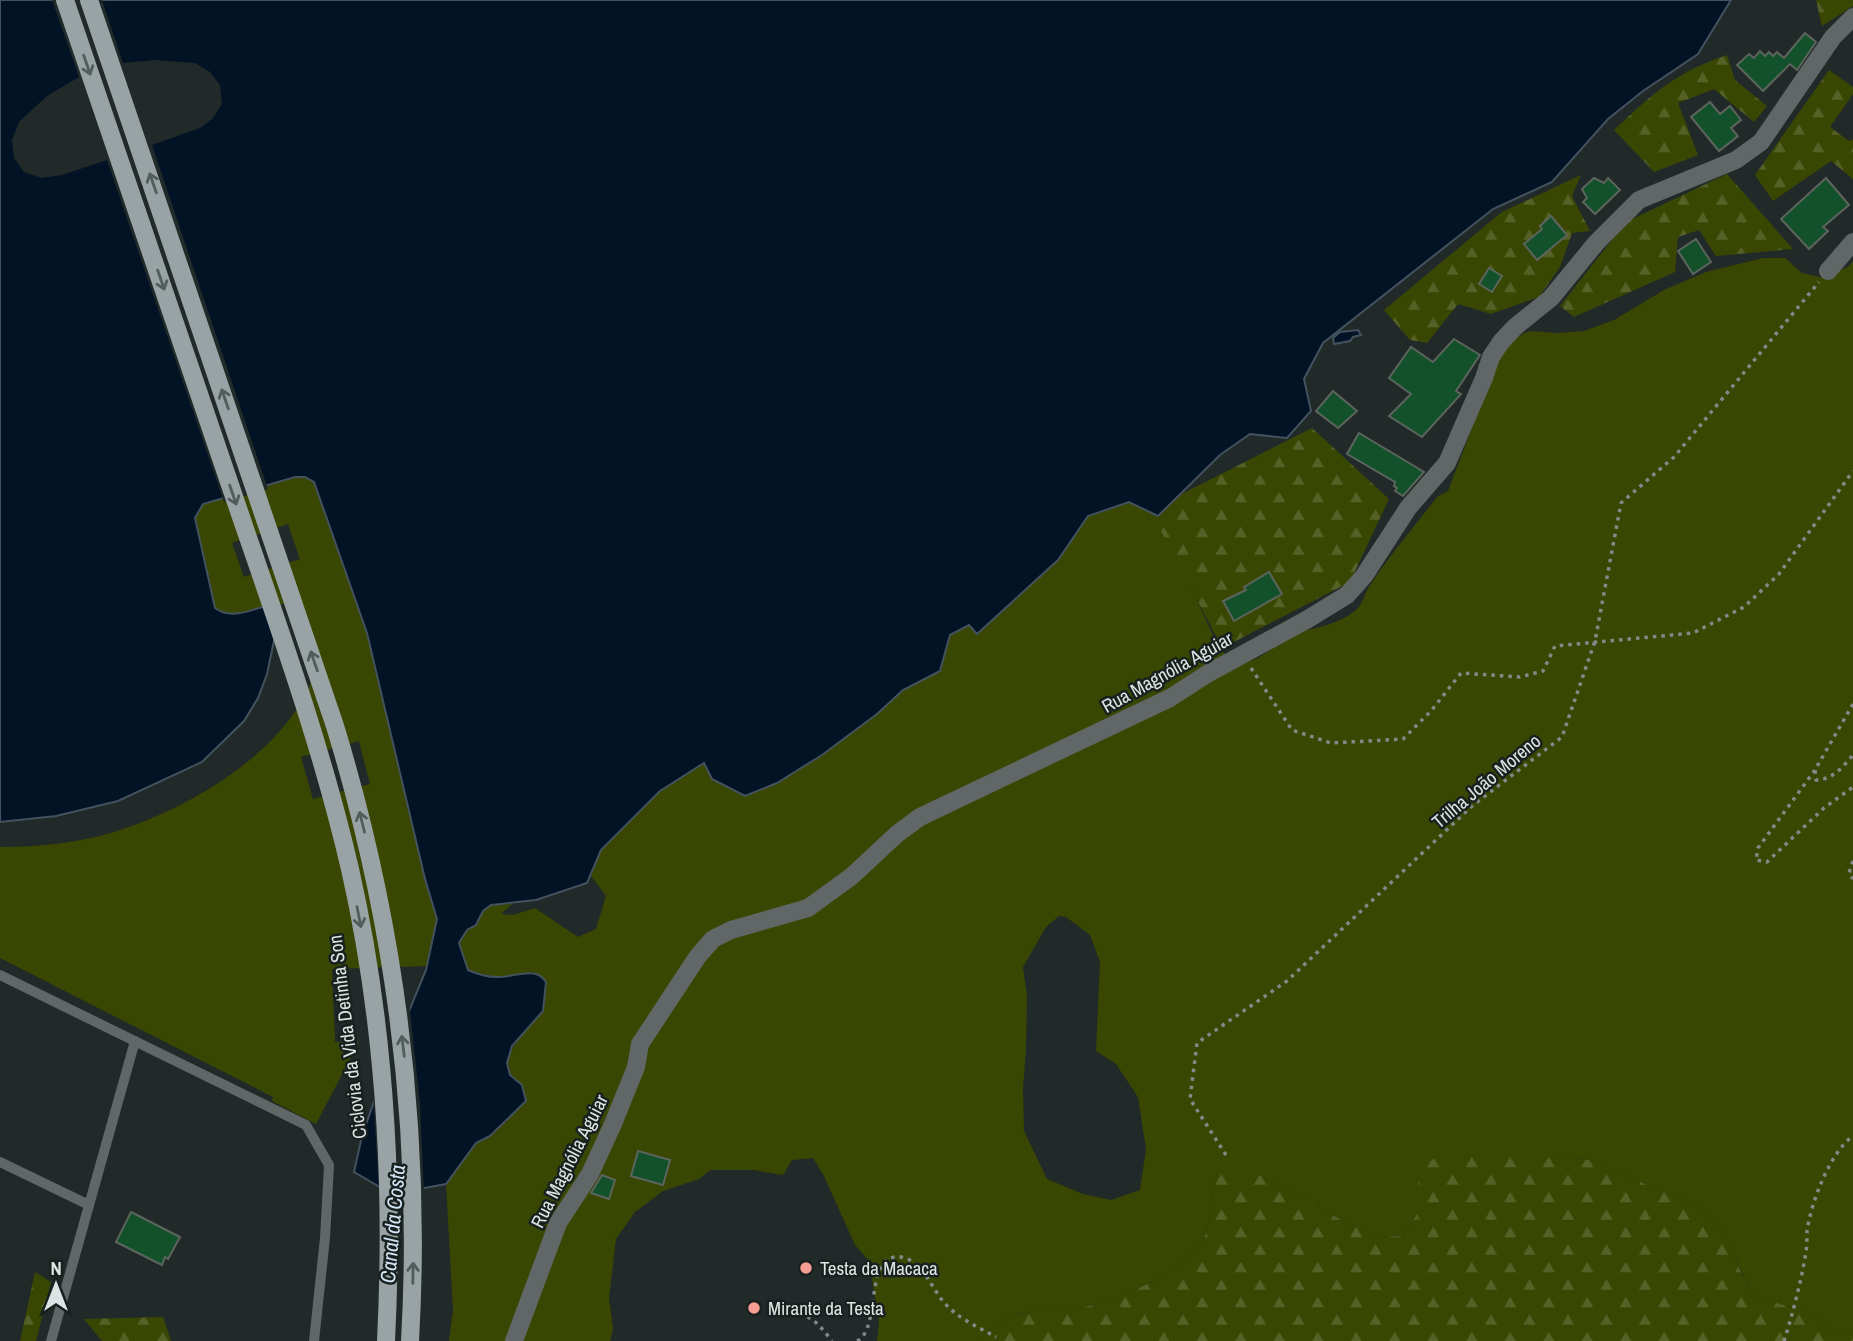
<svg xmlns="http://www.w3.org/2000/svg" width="1853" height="1341" font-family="'Archivo Narrow',sans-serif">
<defs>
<pattern id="forest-firs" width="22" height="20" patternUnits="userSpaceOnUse" patternTransform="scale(1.75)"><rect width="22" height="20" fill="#3a4702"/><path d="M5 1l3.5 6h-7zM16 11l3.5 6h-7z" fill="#566127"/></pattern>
</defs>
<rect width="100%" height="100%" fill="#212a29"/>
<g fill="#3a4702" fill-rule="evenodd">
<path d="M1763 258H1785L1802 273 1824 278 1849 266 1853 261V1334L1828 1329 1805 1311 1755 1297 1740 1269 1729 1242 1700 1208 1590 1160 1540 1157 1417 1214 1403 1236 1381 1237 1361 1230 1321 1209 1311 1200 1279 1186 1260 1175 1217 1173C1213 1187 1211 1201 1209 1215 1208 1220 1208 1227 1207 1231 1195 1266 1126 1297 1093 1305 1048 1317 1014 1299 979 1341H877L879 1321 869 1261 855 1245 824 1176 813 1158 792 1160 783 1175 754 1170H710L699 1179 663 1191 635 1212 616 1239 609 1298 613 1329 610 1341H449L453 1310 446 1184 476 1142 490 1136 522 1086C495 1063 511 1052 526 1029 534 1018 540 1006 546 994L534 972 496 977 468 970 459 944 467 930 476 925 483 912 490 905 512 904 501 914 513 915 535 908 578 937 596 929 606 896 591 876 601 850 660 791 704 762 712 779 745 796 777 783 822 755 877 714 903 690 940 671 950 635 969 625 977 634 1058 560 1088 516 1129 502 1158 516 1216 642C1244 689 1273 640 1301 630 1304 629 1308 630 1312 629 1324 627 1346 619 1356 610 1363 604 1364 594 1369 587 1389 556 1414 527 1437 497L1448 491 1484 396 1487 375 1510 343 1524 333 1532 331 1557 333 1584 331 1614 320 1664 290 1706 272ZM1059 916 1066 917 1090 935 1100 962 1096 1051 1116 1064 1138 1097 1146 1149 1140 1190 1111 1200 1083 1194 1047 1179 1024 1131 1023 1087 1026 1050 1027 996 1023 967 1046 927Z"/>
<path d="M295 477C306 477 312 479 317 488L367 633 425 879 437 919 427 966 332 969 335 1042H359L316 1124 272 1101 273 1097 0 958V847C39 847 80 843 117 831 188 809 284 753 312 680L285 604C262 603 235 624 215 608L195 518 203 504ZM288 524 300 559 244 577 232 543ZM359 741 370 784 313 799 301 757Z"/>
</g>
<g fill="url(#forest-firs)">
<path d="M1816 0H1853V6L1822 26Z"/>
<path d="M1727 55 1735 80 1767 106 1754 122 1714 89 1678 103 1698 155 1654 172 1614 130C1652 94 1676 72 1727 55Z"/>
<path d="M1829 70 1853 87V94L1830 127 1849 141 1853 139V179L1831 161 1773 201 1755 175Z"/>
<path d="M1727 174 1793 249 1716 256 1699 230 1678 237 1675 272 1574 317 1560 306 1626 222Z"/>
<path d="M1581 175 1572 196 1590 231 1572 233 1560 267 1539 297 1491 314 1458 304 1427 343 1410 340 1384 310 1502 212Z"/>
<path d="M1312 428 1389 499 1350 582 1222 648 1150 510Z"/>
<path d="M1454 1151 1590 1160 1700 1208 1729 1242 1740 1270 1755 1297 1805 1311 1828 1329 1853 1334V1341H979C1014 1299 1049 1317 1093 1305 1126 1297 1195 1266 1207 1231 1208 1226 1208 1220 1209 1215 1211 1201 1213 1187 1217 1173L1228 1168 1244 1169 1260 1175 1279 1186 1311 1200 1321 1209 1361 1230 1381 1237 1403 1236 1417 1214 1418 1183 1429 1161Z"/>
<path d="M35 1272 51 1282 36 1341H20Z"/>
<path d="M163 1317 171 1341H102L84 1319Z"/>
</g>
<g fill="#011325" stroke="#43525e" stroke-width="2">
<path d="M0 0H1731L1698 54 1643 91 1608 119 1552 182 1493 209 1323 343 1304 379 1311 411 1287 438 1250 434 1220 455 1158 516 1129 502 1088 516 1058 560 977 634 969 625 950 635 940 671 903 690 877 714 822 755 777 783 745 796 712 779 704 763 660 791 601 850 587 883 536 900 491 905 483 911 476 925 467 930 459 943 468 970C477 974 487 977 497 977 514 978 535 965 546 982L543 1011 512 1046 507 1063 510 1075 522 1085 526 1101 490 1136 476 1143 446 1184 392 1194 354 1172 362 1136 388 1062 426 970 437 919 425 879 367 633 314 482 305 477H295L203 504 195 518 215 608C231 620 251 610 269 605L275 636 267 674 258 698 244 721 202 762 118 801 56 816 0 822Z"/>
<path d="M1358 330 1361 335 1353 337 1350 341 1334 344 1333 338 1340 332Z"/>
</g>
<g fill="#212a29">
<path d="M52 0H102L123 63 155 60 195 63 210 72 220 85 222 104 213 118 200 128 152 145 268 489 224 502 107 160 62 175 41 178 24 172 14 158 12 140 19 122 47 96 79 77Z"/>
<path d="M409 1002 420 1103 424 1193 391 1198 379 1191 373 1093Z"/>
</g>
<g fill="#12512a" stroke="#5c645e" stroke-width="2">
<path d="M1805 33 1816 42 1797 70 1790 64 1763 91 1737 65 1749 54 1754 58 1760 51 1765 56 1769 52 1773 56 1777 52 1784 58Z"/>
<path d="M1710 102 1720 114 1730 106 1741 120 1731 128 1738 136 1719 151 1691 117Z"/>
<path d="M1594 178 1604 183 1608 178 1620 190 1595 214 1583 202 1587 198 1582 189Z"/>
<path d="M1826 178 1849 205 1823 227 1828 231 1809 249 1781 219Z"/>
<path d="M1551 216 1567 235 1537 260 1524 244 1542 229 1540 226Z"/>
<path d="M1696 239 1711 262 1693 274 1678 251Z"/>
<path d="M1489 268 1502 276 1492 292 1479 284Z"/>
<path d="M1454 339 1480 355 1456 391 1461 394 1422 437 1389 416 1411 394 1389 378 1411 347 1433 362Z"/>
<path d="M1333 391 1357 411 1338 428 1316 411Z"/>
<path d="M1359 433 1424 472 1403 496 1395 491 1397 488 1394 486 1395 482 1347 454Z"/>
<path d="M1269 572 1282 594 1234 621 1223 601 1246 590 1244 587Z"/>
<path d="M638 1151 670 1160 663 1185 631 1176Z"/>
<path d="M602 1175 615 1180 609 1199 591 1193Z"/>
<path d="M131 1212 180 1237 168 1259 165 1257 162 1265 116 1242Z"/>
</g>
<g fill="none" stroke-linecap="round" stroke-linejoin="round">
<g stroke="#828a89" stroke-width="3.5" stroke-dasharray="3.5 5" stroke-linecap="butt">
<path d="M1251 668 1292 730 1331 743 1403 739 1431 711 1461 673 1520 677 1543 671 1555 646 1693 633 1744 607 1779 574 1853 471"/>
<path d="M1853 704 1815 770 1816 780C1832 780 1843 767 1853 755"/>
<path d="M1815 770 1758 848 1756 860 1767 862 1824 808 1853 787"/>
<path d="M1853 861 1849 873 1853 879"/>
<path d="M1226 1155 1190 1099 1197 1043 1287 981 1472 806 1562 737 1595 641 1621 503 1674 457 1819 282"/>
<path d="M774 1312C808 1314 811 1314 832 1341"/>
<path d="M857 1341C882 1329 863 1252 901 1257 921 1260 931 1286 942 1300 955 1317 978 1327 996 1337"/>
<path d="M1784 1341C1793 1313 1801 1282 1806 1252 1807 1245 1807 1238 1807 1231 1811 1203 1830 1152 1853 1136"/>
</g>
<g stroke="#616667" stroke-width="10">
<path d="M0 975 306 1125 329 1165 325 1238 314 1341"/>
<path d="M0 1162 89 1205"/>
<path d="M51 1341 135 1041"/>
</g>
<g stroke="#616667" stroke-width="18">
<path d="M1828 271 1853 242"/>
<path d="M514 1341 558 1223 590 1174 613 1124 636 1067 640 1044 698 956 713 939 731 930 808 908 852 876 897 834 920 817 1170 698 1207 674 1308 619 1347 595 1364 576 1408 508 1447 463 1484 378 1491 357 1501 342 1515 327 1551 298 1596 243 1639 200 1736 160 1761 142 1833 37 1853 17"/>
</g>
<g stroke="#99a3a5" stroke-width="18">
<path d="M65 0C119 159 173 317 227 476 271 606 319 735 350 869 385 1024 394 1182 386 1341"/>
<path d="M89 0 335 726C396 926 422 1132 410 1341"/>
</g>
</g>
<defs><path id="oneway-shaft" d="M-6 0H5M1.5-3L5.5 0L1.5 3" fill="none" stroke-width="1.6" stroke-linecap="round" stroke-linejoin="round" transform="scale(1.75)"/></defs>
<g stroke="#525c5b">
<use href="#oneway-shaft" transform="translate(87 65) rotate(71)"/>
<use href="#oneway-shaft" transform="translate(153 183) rotate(-109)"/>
<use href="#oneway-shaft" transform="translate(161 280) rotate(71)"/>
<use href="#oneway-shaft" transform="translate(225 399) rotate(-109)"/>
<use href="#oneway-shaft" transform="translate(233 495) rotate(71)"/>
<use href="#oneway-shaft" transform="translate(314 661) rotate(-109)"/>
<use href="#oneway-shaft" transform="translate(362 822) rotate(-104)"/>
<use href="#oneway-shaft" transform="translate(359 917) rotate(79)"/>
<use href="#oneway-shaft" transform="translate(403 1046) rotate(-97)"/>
<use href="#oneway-shaft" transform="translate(413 1273) rotate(-89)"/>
</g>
<g fill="#f59c93" stroke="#18211f" stroke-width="2.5">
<circle cx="806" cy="1268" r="7"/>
<circle cx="754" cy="1308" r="7"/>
</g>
<g text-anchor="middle" stroke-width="5" stroke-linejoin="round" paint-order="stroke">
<g font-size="19" fill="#dee4e3" stroke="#18211f">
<text transform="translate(1167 672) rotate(-29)" y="7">Rua Magnólia Aguiar</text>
<text transform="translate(1486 781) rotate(-40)" y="7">Trilha João Moreno</text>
<text transform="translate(347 1037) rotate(-97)" y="7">Ciclovia da Vida Detinha Son</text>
<text transform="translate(569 1161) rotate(-63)" y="7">Rua Magnólia Aguiar</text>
</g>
<g font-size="19" fill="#dee4e3" stroke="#18211f" text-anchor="start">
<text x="820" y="1275">Testa da Macaca</text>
<text x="768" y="1315">Mirante da Testa</text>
</g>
<g font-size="21" font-style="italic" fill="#d4e6f6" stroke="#18211f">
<text transform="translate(393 1224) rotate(-85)" y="7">Canal da Costa</text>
</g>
</g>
<g transform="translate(56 1285)" stroke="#18211f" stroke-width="5" paint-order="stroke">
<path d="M0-5L12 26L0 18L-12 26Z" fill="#dee4e3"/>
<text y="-10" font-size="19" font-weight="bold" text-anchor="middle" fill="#dee4e3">N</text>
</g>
</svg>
